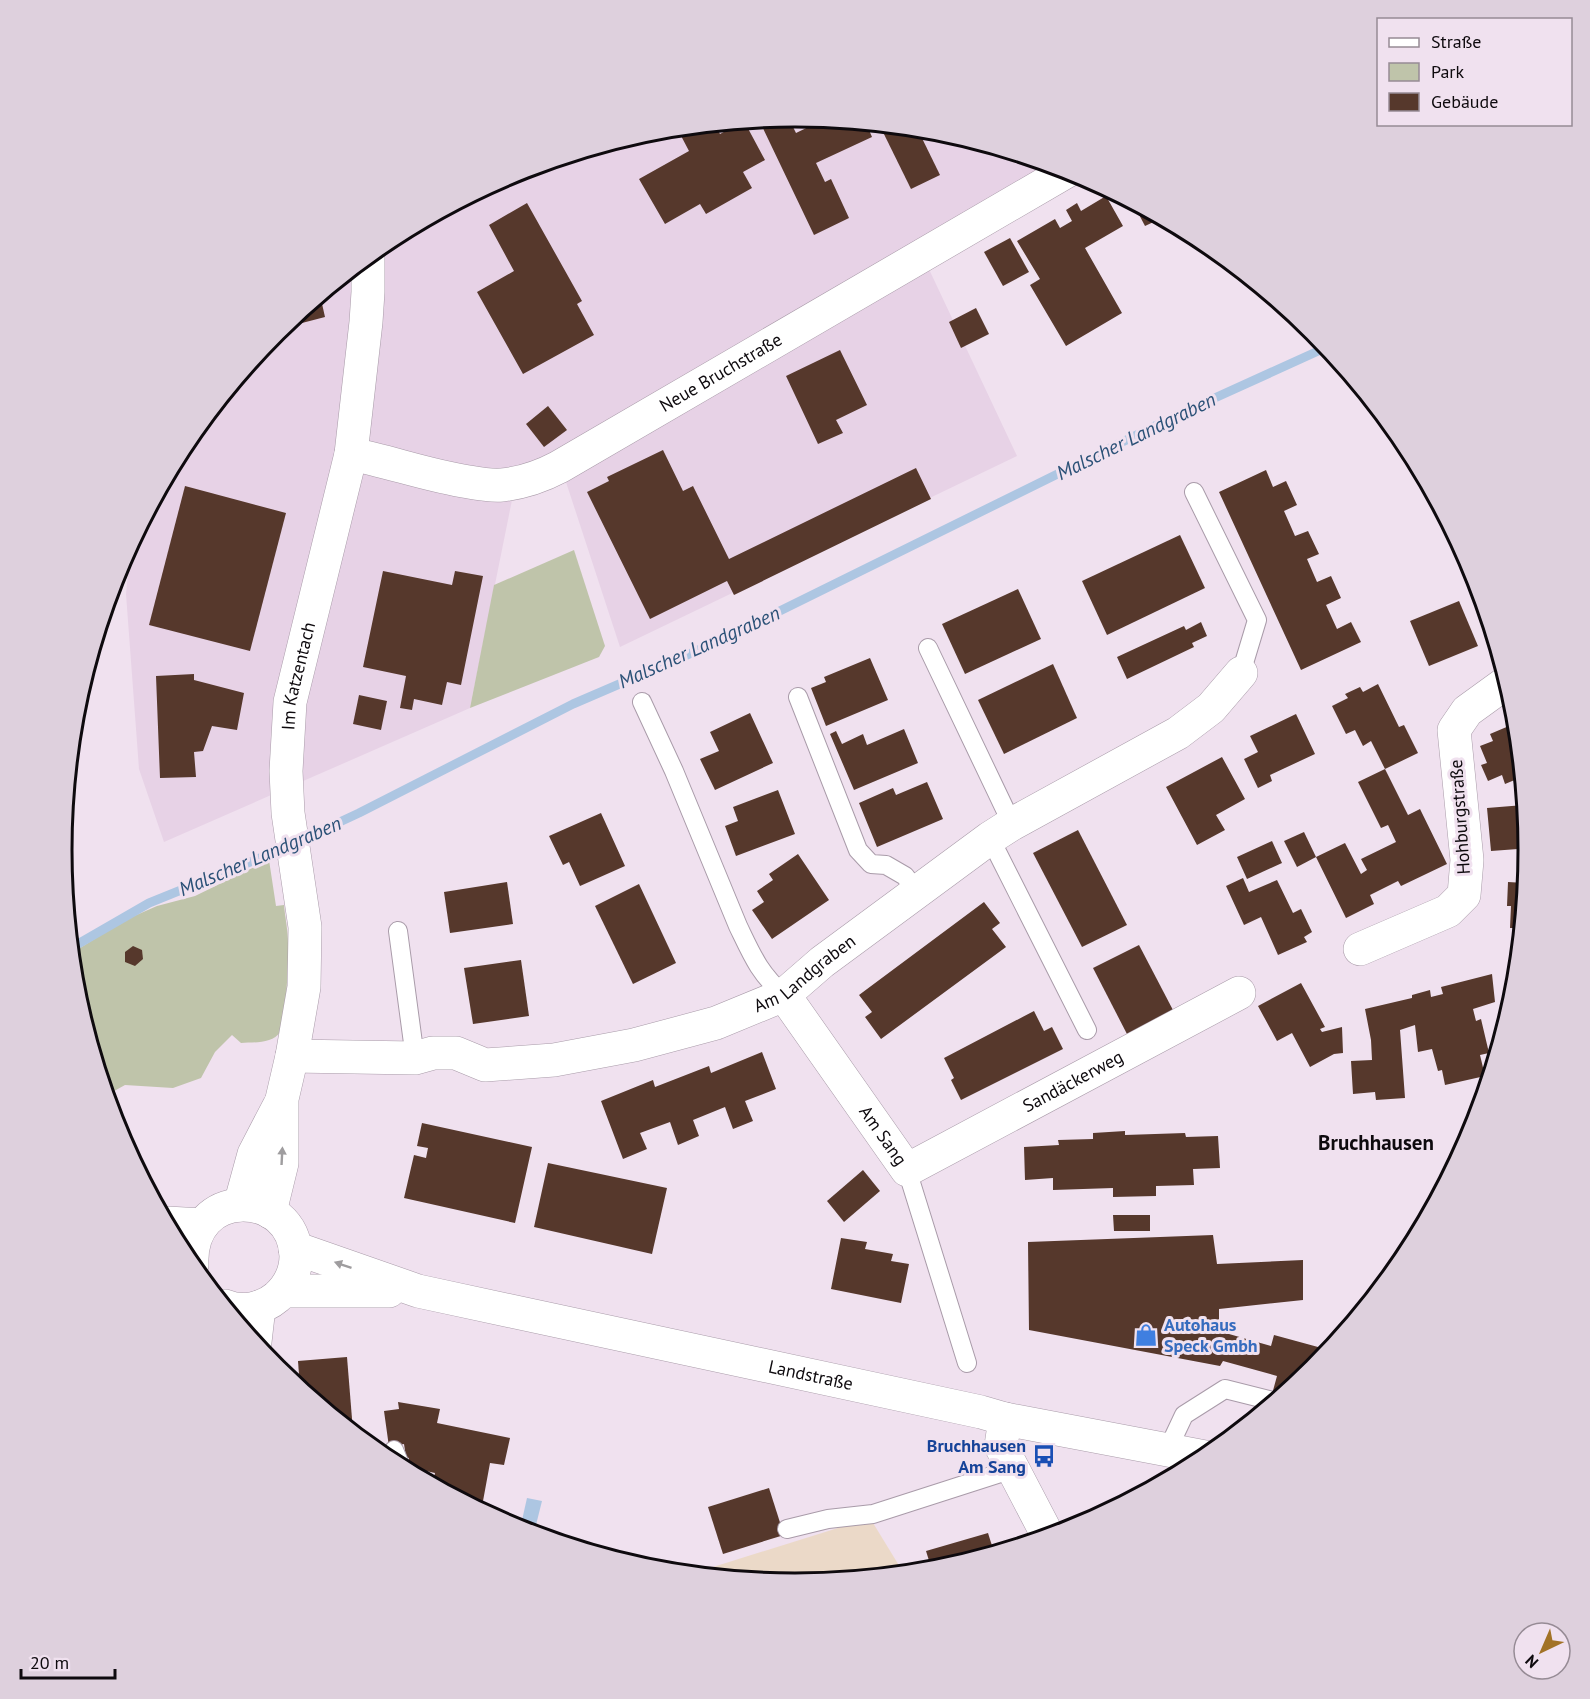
<svg xmlns="http://www.w3.org/2000/svg" width="1590" height="1699" font-family="'PT Sans',sans-serif">
<rect width="100%" height="100%" fill="#f0e1ef"/>
<path fill="#e7d2e6" d="M795 116 938 130 1049 164 927 265 1017 456 620 647 565 479 512 500 470 708 164 842 139 769 126 594 131 542 185 442 277 331 388 239 515 172 652 130Z"/>
<path fill="#ebd9c8" d="M870 1518 903 1572 795 1583 694 1573Z"/>
<g fill="#bfc4aa">
<path d="M574 550 605 646 599 657 470 708 494 585Z"/>
<path d="M269 860 276 906 284 905C285 917 288 930 288 943 289 956 286 1023 280 1032 273 1044 253 1042 241 1043L232 1035 215 1052 201 1078 173 1088 125 1085 107 1095 76 992 72 953 125 920 157 906 195 896Z"/>
</g>
<path fill="#adc6e2" d="M527 1498 542 1501 534 1533 520 1529Z"/>
<g fill="none" stroke-linecap="round" stroke-linejoin="round">
<g stroke="#adc6e2" stroke-width="9">
<path d="M299 841 359 813 573 704 717 642 1175 416 1327 347"/>
<path d="M71 948 149 903 287 847"/>
</g>
</g>
<g fill="#56382c">
<path d="M788 117 796 133 825 119 866 123 872 137 816 163 825 182 831 179 849 218 814 235 759 120Z"/>
<path d="M744 121 765 160 743 172 752 188 706 214 700 204 665 224 639 179 689 151 679 132 688 126 714 124 720 134Z"/>
<path d="M879 124 917 128 940 175 911 189Z"/>
<path d="M1106 196 1123 226 1085 248 1122 313 1066 346 1030 285 1040 279 1017 241 1055 219 1060 228 1072 221 1066 210 1077 203 1081 211Z"/>
<path d="M527 203 582 301 577 304 594 335 523 374 477 292 514 271 489 225Z"/>
<path d="M1133 203 1157 215 1162 218 1145 226Z"/>
<path d="M1010 238 1029 272 1003 286 984 252Z"/>
<path d="M320 295 325 317 279 329 304 308Z"/>
<path d="M976 308 989 334 961 348 949 322Z"/>
<path d="M840 350 867 405 836 420 843 433 818 444 786 376Z"/>
<path d="M548 406 567 430 544 447 526 424Z"/>
<path d="M663 450 683 491 693 486 729 559 916 468 931 499 734 595 727 581 650 619 587 492 609 481 607 477Z"/>
<path d="M1266 470 1273 487 1286 481 1297 505 1284 511 1295 536 1308 531 1319 554 1307 559 1317 582 1331 576 1341 598 1326 605 1337 629 1351 622 1361 642 1301 670 1219 492Z"/>
<path d="M1426 482 1468 560 1459 564 1425 483Z"/>
<path d="M185 486 286 513 250 651 149 625Z"/>
<path d="M1180 535 1205 588 1107 635 1082 581Z"/>
<path d="M383 571 452 585 455 571 483 576 461 685 447 682 442 705 414 699 412 710 400 708 406 676 363 667Z"/>
<path d="M1018 589 1041 639 965 674 942 624Z"/>
<path d="M1459 601 1478 646 1429 666 1410 621Z"/>
<path d="M1201 622 1207 636 1192 643 1194 647 1127 679 1117 657 1184 626 1186 630Z"/>
<path d="M870 658 888 700 826 726 811 688 826 682 824 677Z"/>
<path d="M1053 664 1077 718 1004 754 978 700Z"/>
<path d="M194 674V680L244 693 237 730 212 726 203 751 194 752 196 777 160 778 156 676Z"/>
<path d="M1378 684 1399 727 1404 725 1418 753 1385 769 1371 741 1363 746 1355 730 1346 734 1332 706 1348 698 1345 694 1360 687 1363 692Z"/>
<path d="M359 695 387 701 381 730 353 724Z"/>
<path d="M750 713 773 763 715 790 700 759 719 751 710 732Z"/>
<path d="M1296 714 1315 754 1270 775 1272 781 1258 788 1244 759 1258 752 1250 736Z"/>
<path d="M1516 723 1520 767 1514 770 1517 779 1505 784 1502 775 1488 781 1481 765 1487 763 1480 746 1493 741 1490 734Z"/>
<path d="M904 729 918 763 854 790 830 734 836 731 842 744 863 734 867 745Z"/>
<path d="M1222 757 1245 799 1216 815 1225 830 1197 845 1166 787Z"/>
<path d="M1385 769 1408 815 1420 809 1447 864 1401 886 1398 881 1370 895 1374 904 1346 918 1316 857 1345 843 1361 874 1367 870 1361 859 1396 842 1388 825 1381 828 1358 782Z"/>
<path d="M927 782 943 819 877 847 859 803 893 788 896 795Z"/>
<path d="M778 790 795 834 736 856 725 826 738 821 733 807Z"/>
<path d="M1524 805 1528 850 1527 863 1520 864 1518 849 1491 851 1487 808Z"/>
<path d="M601 813 625 866 580 886 569 862 563 865 549 836Z"/>
<path d="M1078 830 1127 925 1082 947 1033 853Z"/>
<path d="M1304 832 1316 857 1297 867 1284 841Z"/>
<path d="M1272 841 1282 863 1247 879 1237 857Z"/>
<path d="M798 854 829 900 772 939 752 910 764 902 757 891 773 880 769 874Z"/>
<path d="M1243 878 1249 892 1277 880 1293 913 1301 909 1312 932 1304 937 1307 942 1278 955 1261 917 1244 925 1226 886Z"/>
<path d="M507 882 513 924 450 933 444 892Z"/>
<path d="M1508 882 1525 883 1521 928H1510L1511 906H1507Z"/>
<path d="M639 884 676 963 633 984 595 906Z"/>
<path d="M984 902 1000 923 992 929 1006 947 881 1039 865 1017 872 1012 859 995Z"/>
<path d="M1139 945 1174 1012 1128 1036 1093 968Z"/>
<path d="M133 946 142 950 143 959 135 966 125 962V952Z"/>
<path d="M521 960 529 1016 473 1024 464 968Z"/>
<path d="M1492 974 1495 1002 1473 1009 1476 1021 1481 1019 1489 1053 1480 1055 1485 1076 1445 1085 1442 1070 1438 1071 1432 1049 1418 1052 1415 1025 1400 1030 1405 1098 1376 1100 1375 1092 1353 1094 1351 1061 1372 1060 1371 1040 1365 1009 1412 998V995L1430 990 1431 997 1443 994 1441 987Z"/>
<path d="M1301 983 1325 1027 1320 1029 1322 1032 1342 1027 1343 1053 1334 1054 1310 1067 1292 1033 1277 1041 1258 1006Z"/>
<path d="M1034 1011 1044 1031 1052 1027 1063 1049 961 1100 951 1080 954 1078 944 1058Z"/>
<path d="M762 1052 776 1089 745 1101 753 1121 733 1129 725 1107 693 1120 699 1136 678 1145 670 1122 640 1133 647 1149 623 1159 601 1101 653 1080 655 1087 709 1066 711 1073Z"/>
<path d="M422 1123 532 1147 515 1223 404 1198 414 1155 426 1158 428 1148 417 1146Z"/>
<path d="M1125 1131V1135L1185 1133 1186 1137 1218 1136 1220 1168 1193 1169 1194 1185 1156 1186V1196L1113 1197V1188L1053 1190V1178L1025 1180 1024 1147 1059 1145 1058 1140 1093 1139V1133Z"/>
<path d="M548 1163 667 1188 652 1254 534 1227Z"/>
<path d="M863 1170 880 1191 844 1222 827 1201Z"/>
<path d="M1113 1215H1150V1231H1114Z"/>
<path d="M1213 1235 1217 1264 1303 1260V1300L1219 1309V1321L1232 1322 1229 1334 1271 1346 1274 1335 1329 1350 1313 1368 1269 1405 1277 1376 1223 1361 1220 1366 1029 1330 1028 1242Z"/>
<path d="M841 1238 867 1242 865 1249 893 1254 891 1261 909 1264 901 1303 831 1289Z"/>
<path d="M347 1357 353 1431 300 1388 298 1361Z"/>
<path d="M398 1402 440 1409 437 1423 510 1438 504 1465 490 1463 483 1501 489 1513 447 1491 448 1485 433 1482 435 1473 408 1467 409 1458 406 1457 404 1444 389 1447 384 1411 399 1409Z"/>
<path d="M769 1488 784 1535 723 1554 708 1507Z"/>
<path d="M988 1533 994 1552 932 1570 926 1551Z"/>
</g>
<g fill="none" stroke-linecap="round" stroke-linejoin="round">
<g stroke="#a99ba9" stroke-width="20">
<g id="service">
<path d="M1194 492 1257 620 1241 673"/>
<path d="M928 648 1012 824"/>
<path d="M798 697 858 850 871 864 886 865 905 876 917 892"/>
<path d="M642 702 674 771 738 926C752 955 759 973 784 995"/>
<path d="M990 838 1087 1030"/>
<path d="M398 931 415 1058"/>
<path d="M907 1170 967 1363"/>
<path d="M1168 1449 1184 1415 1225 1389 1273 1401"/>
<path d="M394 1450 401 1467"/>
<path d="M787 1529 828 1519 873 1514 1013 1469"/>
</g>
</g>
<g stroke="#a99ba9" stroke-width="34">
<g id="minor">
<path id="s1" d="M351 454C391 462 429 476 469 482 480 484 491 486 502 485 521 483 542 476 559 467L1069 170"/>
<path d="M1360 949 1448 911 1464 895 1467 860 1454 730 1467 711 1507 682"/>
<path id="s2" d="M784 995 907 1170 1239 993"/>
<path id="s3" d="M292 1056 415 1058 433 1053H456L485 1065 554 1060 634 1045 716 1023 784 995 822 962 990 838 1012 824 1178 733 1211 708 1241 673"/>
<path d="M240 1205 254 1154 279 1106"/>
<path id="s4" d="M270 1212 282 1163V1099L292 1056 304 987 305 927 288 813 286 771 290 702 351 454 366 322 368 292V256"/>
<path d="M255 1342 259 1307"/>
<path d="M1005 1419 1001 1446 1048 1536"/>
</g>
</g>
<g stroke="#a99ba9" stroke-width="34">
<g id="tertiary">
<path d="M167 1223 202 1225"/>
<path id="s5" d="M295 1248 418 1291 981 1412 1005 1419 1205 1457"/>
<path d="M192 1265C188 1185 294 1188 296 1256 296 1272 289 1286 277 1297 263 1309 242 1313 225 1306"/>
<path d="M284 1291H389"/>
</g>
</g>
<use href="#service" stroke="#fff" stroke-width="18"/>
<use href="#minor" stroke="#fff" stroke-width="33"/>
<use href="#tertiary" stroke="#fff" stroke-width="33"/>
</g>
<defs><path id="oneway-solid" d="M-6-.8H1V-3.2L6.5 0L1 3.2V.8H-6Z" transform="scale(1.5)"/></defs>
<g fill="#9f9d9f">
<use href="#oneway-solid" transform="translate(282 1156) rotate(-87)"/>
<use href="#oneway-solid" transform="translate(343 1265) rotate(-161)"/>
</g>
<defs>
<g id="shop-bare" transform="scale(1.8)"><path d="M-5-2.5h2.3a2.7 3.5 0 0 1 5.4 0H5L5.5 6h-11ZM-1.5-2.5h3a1.5 2.3 0 0 0-3 0Z" fill="#3f7fe0" stroke="#f0e1ef" stroke-width="2.5" paint-order="stroke"/></g>
<g id="bus-bare" transform="scale(1.8)"><path d="M-5-6H5V4H4V6H2V4H-2V6H-4V4H-5ZM-3.5-4V0h7V-4ZM-3.5 1.2v1.5H-2V1.2ZM2 1.2v1.5H3.5V1.2Z" fill="#1a4fb4" stroke="#f0e1ef" stroke-width="2.5" paint-order="stroke"/></g>
</defs>
<g fill-rule="evenodd">
<use href="#shop-bare" x="1146" y="1335"/>
<use href="#bus-bare" x="1044" y="1456"/>
</g>
<g text-anchor="middle" stroke-width="6" stroke-linejoin="round" paint-order="stroke">
<g font-size="18" fill="#0e0a0e" stroke="#f0e1ef">
<text dy="6" stroke="none"><textPath href="#s1" startOffset="402">Neue Bruchstraße</textPath></text>
<text dy="6" stroke="none"><textPath href="#s4" startOffset="542">Im Katzentach</textPath></text>
<text transform="translate(1460 817) rotate(-94)" y="6">Hohburgstraße</text>
<text dy="6" stroke="none"><textPath href="#s3" startOffset="534">Am Landgraben</textPath></text>
<text dy="6" stroke="none"><textPath href="#s2" startOffset="402">Sandäckerweg</textPath></text>
<text dy="6" stroke="none"><textPath href="#s2" startOffset="172">Am Sang</textPath></text>
<text dy="6" stroke="none"><textPath href="#s5" startOffset="532">Landstraße</textPath></text>
</g>
<g font-size="18" font-weight="bold" fill="#366cbe" stroke="#f0e1ef" text-anchor="start">
<text x="1164" y="1331">Autohaus<tspan x="1164" dy="21">Speck Gmbh</tspan></text>
</g>
<g font-size="18" font-weight="bold" fill="#164399" stroke="#f0e1ef" text-anchor="end">
<text x="1026" y="1452">Bruchhausen<tspan x="1026" dy="21">Am Sang</tspan></text>
</g>
<g font-size="20" font-style="italic" fill="#2b5177" stroke="#f0e1ef">
<text transform="translate(1136 436) rotate(-26)" y="7">Malscher Landgraben</text>
<text transform="translate(699 647) rotate(-24)" y="7">Malscher Landgraben</text>
<text transform="translate(260 856) rotate(-23)" y="7">Malscher Landgraben</text>
</g>
<g font-size="21" font-weight="bold" fill="#0e0a0e" stroke="#f0e1ef">
<text x="1376" y="1150">Bruchhausen</text>
</g>
</g>
<path d="M0 0H1590V1699H0ZM72 850a723 723 0 1 1 1446 0a723 723 0 1 1-1446 0Z" fill="#ded0dd" fill-rule="evenodd"/>
<path fill="none" stroke="#0e0a0e" stroke-width="3" d="M72 850a723 723 0 1 1 1446 0a723 723 0 1 1-1446 0Z"/>
<rect x="1377" y="18" width="195" height="108" fill="#f0e1ef" stroke="#968b95" stroke-width="1.5"/>
<rect x="1389" y="38" width="30" height="9" fill="#ffffff" stroke="#968b95" stroke-width="1.5"/>
<text x="1431" y="48" font-size="18" fill="#0e0a0e">Straße</text>
<rect x="1389" y="63" width="30" height="18" fill="#bfc4aa" stroke="#968b95" stroke-width="1.5"/>
<text x="1431" y="78" font-size="18" fill="#0e0a0e">Park</text>
<rect x="1389" y="93" width="30" height="18" fill="#56382c" stroke="#968b95" stroke-width="1.5"/>
<text x="1431" y="108" font-size="18" fill="#0e0a0e">Gebäude</text>
<g transform="translate(1542 1651) rotate(224)"><circle r="28" fill="#f0e1ef" stroke="#968b95" stroke-width="1.5"/>
<path d="M0-4.5L10 22L0 15L-10 22Z" fill="#a27226"/>
<text y="-9" font-size="16" font-weight="bold" text-anchor="middle" fill="#0e0a0e">N</text>
</g>
<path d="M21 1669v9h94v-9" fill="none" stroke="#0e0a0e" stroke-width="3"/>
<text x="30" y="1669" font-size="18" fill="#0e0a0e" stroke="#f0e1ef" stroke-width="4.5" paint-order="stroke">20 m</text>
</svg>
